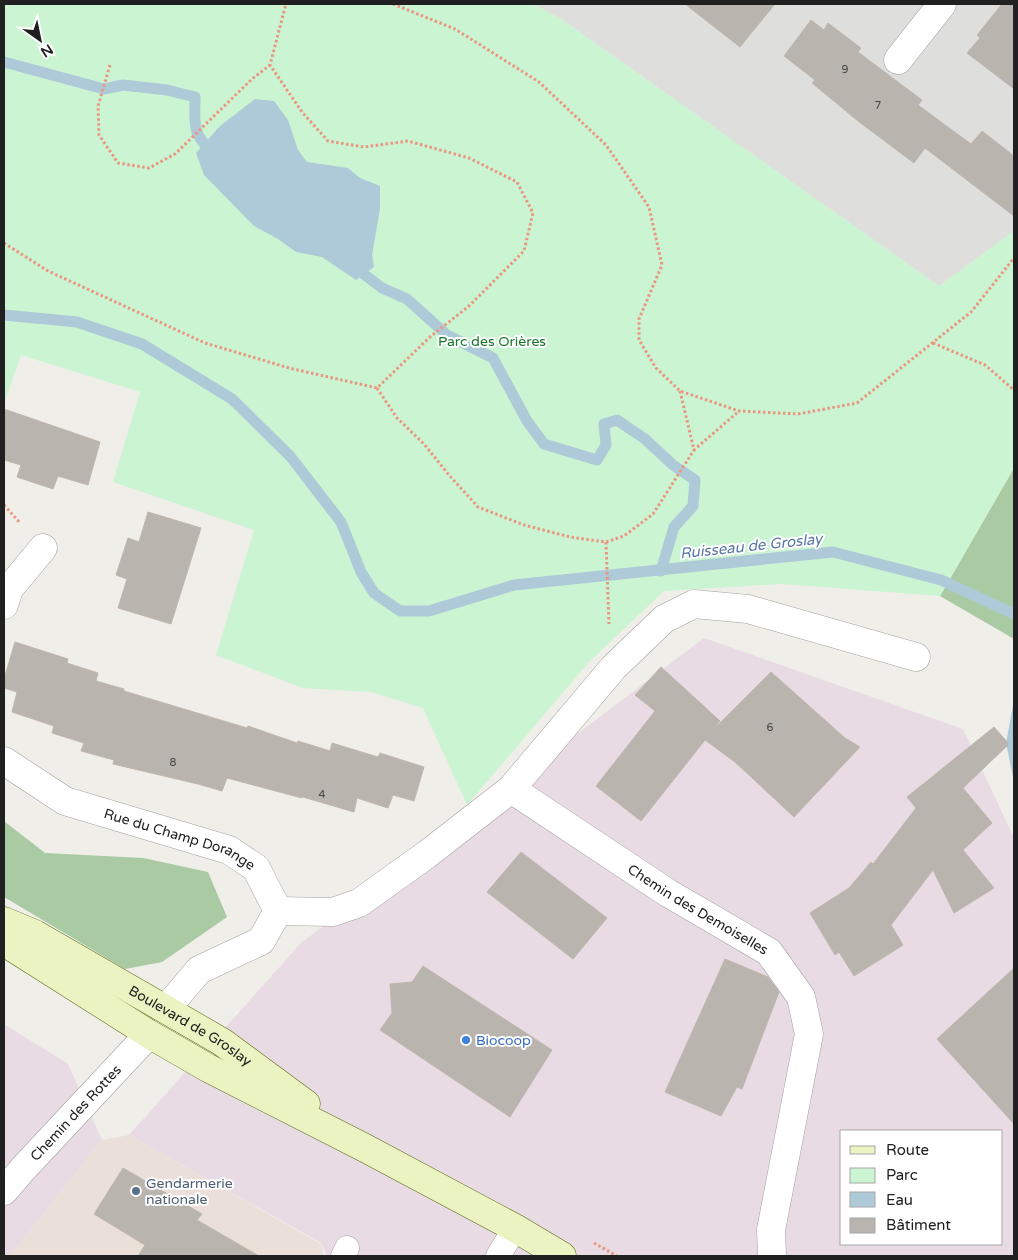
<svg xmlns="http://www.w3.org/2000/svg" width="1018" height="1260" font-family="'Varela Round',sans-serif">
<rect width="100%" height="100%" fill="#f0eee8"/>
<path fill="#dededd" d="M533 4H1014V231L939 286 561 19Z"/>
<g fill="#e8dbe4" fill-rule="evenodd">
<path d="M704 638 963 729 1014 838V1256H327L321 1243 129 1135 301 943ZM842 1131H1002V1244H842Z"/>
<path d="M4 1024 68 1064 102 1140 10 1256H4Z"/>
</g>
<path fill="#ebe0d9" d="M129 1135 321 1244 324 1256H10L102 1140Z"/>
<g fill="#a9caa2">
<path d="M1014 468V639L940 596Z"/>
<path d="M4 821 45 853 143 858 208 872 227 917 162 962 125 969 4 897Z"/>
</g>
<path fill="#cbf4d3" d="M4 4H533L561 19 939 286 1014 231V468L940 596 782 584 664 591 589 662 467 805 423 708 371 692 303 688 216 655 254 530 113 482 140 392 21 355 4 404Z"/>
<g fill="#aecad8">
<path d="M255 99 274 101 288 120 298 150 307 162 348 168 360 178 380 186V209L372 255 374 267 356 280 322 257 296 252 278 239 254 226 204 175 196 153 220 126Z"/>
<path d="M1014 700V782L1006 743Z"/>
</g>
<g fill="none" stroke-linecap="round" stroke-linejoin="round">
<g stroke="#aecad8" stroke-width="11">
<path d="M4 62 104 89 123 85 167 90 195 97C195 126 191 134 215 154"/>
<path d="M358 262 361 272 382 288 407 299 447 335 493 358 527 421 544 444 597 460 606 445 604 424 617 420 645 439 673 465 695 480 693 506 674 527 661 571"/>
<path d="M4 315 77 322 142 344 232 399 290 456 341 522 361 572 374 593 400 611H429L514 585 833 552 941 580 1014 614"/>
</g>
</g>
<g fill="#b9b4ae" stroke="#c0b7ac">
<path d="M685 4H775L740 47Z"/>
<path d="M1002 4H1014V89L967 53 980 38 977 35Z"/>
<path d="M811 20 824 30 828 23 861 48 858 52 922 100 918 105 971 144 982 131 1014 156V216L925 148 914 163 858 121 812 83 815 80 784 56Z"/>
<path d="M4 409 100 442 88 485 58 476 53 489 17 477 21 465 4 460Z"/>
<path d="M148 512 201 528 171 624 118 608 127 579 116 575 128 538 139 542Z"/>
<path d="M15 642 68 659 67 663 98 673 96 681 124 689V691L247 728 248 726 297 743 298 741 330 751 332 743 378 757 380 753 424 767 414 801 393 795 388 808 357 798 354 812 303 797 302 798 227 778 222 791 198 784 113 764 114 760 81 751 84 743 52 733 54 726 12 712 17 692 4 688V679Z"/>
<path d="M661 667 720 721 711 732 771 672 845 738 860 747 794 817 735 762 705 740 641 821 596 786 655 711 635 695Z"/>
<path d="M994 727 1009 744 963 788 992 823 963 850 994 888 954 913 933 870 891 925 903 945 854 976 839 952 835 955 810 913 849 888 871 862 873 864 916 808 907 797Z"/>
<path d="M521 852 607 918 573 959 487 892Z"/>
<path d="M725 959 768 977 779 992 742 1089 737 1087 721 1116 665 1092Z"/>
<path d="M423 966 552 1050 510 1117 380 1030 392 1013 390 984 412 982Z"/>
<path d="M1014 968V1124L937 1039Z"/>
<path d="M123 1168 202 1214 197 1220 259 1256H138L145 1245 94 1214Z"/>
</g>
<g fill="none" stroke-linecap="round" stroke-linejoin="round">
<g stroke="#a1a1a1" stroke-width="25">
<g id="lane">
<path d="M343 1256 347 1248"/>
<path d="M498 1256 515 1228"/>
</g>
</g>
<g stroke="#a1a1a1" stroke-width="29">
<g id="street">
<path d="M898 60 942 4"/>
<path d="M4 605 9 589 43 548"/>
<path id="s1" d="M4 761 65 801 229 850 256 868 278 911 261 941 199 970 166 1009"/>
<path d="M511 789 614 667 664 619 694 604 748 609 916 657"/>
<path id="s2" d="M278 911 333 912 359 903 426 855 511 789 668 893 769 952 801 997 809 1034 771 1230 772 1256"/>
<path id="s3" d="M4 1191 22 1170 149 1034"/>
</g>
</g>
<g stroke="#596c12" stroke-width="29">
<g id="secondary">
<path id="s4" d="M4 921 35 934 222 1042 306 1104"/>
<path d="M4 942 149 1034 208 1068 365 1148 515 1228 562 1256"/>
</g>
</g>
<g stroke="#ea967f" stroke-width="3" stroke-dasharray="2.5 2.5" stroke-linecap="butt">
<path d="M393 4 455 29 539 82 606 145 649 207 662 265 639 319V340L656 368 680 391 739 411 798 414 857 403 971 312 1014 258"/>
<path d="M110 65 98 106 99 135 118 163 149 168 175 154 252 79 270 65"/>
<path d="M4 243 48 271 205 343 289 368 377 388 430 337 469 306 524 251 533 213 517 182 469 158 408 141 364 147 328 141 302 112 270 65 286 4"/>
<path d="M933 343 985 365 1014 390"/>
<path d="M377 388 397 418 424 444 449 475 478 507 524 525 570 537 606 542 624 536 653 514 694 450"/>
<path d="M680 391 694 450 739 411"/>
<path d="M4 505 20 523"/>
<path d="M606 542 609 624"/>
<path d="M594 1243 617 1256"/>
</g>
<use href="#lane" stroke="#fff" stroke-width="24"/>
<use href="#street" stroke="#fff" stroke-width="28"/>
<use href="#secondary" stroke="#ebf3c3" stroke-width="28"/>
</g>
<circle fill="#3f7fe0" stroke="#fff" stroke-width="2" cx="466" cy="1040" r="5"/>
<circle fill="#5c6f8a" stroke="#fff" stroke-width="2" cx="136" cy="1191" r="5"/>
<g text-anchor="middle" stroke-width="4" stroke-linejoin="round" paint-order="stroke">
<g font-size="11" fill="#464544">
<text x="845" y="73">9</text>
<text x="878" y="109">7</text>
<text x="770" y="731">6</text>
<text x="173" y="766">8</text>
<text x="322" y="798">4</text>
</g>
<g font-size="14" fill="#19742b" stroke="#fff">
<text x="492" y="346">Parc des Orières</text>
</g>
<g font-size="14" fill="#202020" stroke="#fff">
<text dy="5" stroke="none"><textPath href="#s1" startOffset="194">Rue du Champ Dorange</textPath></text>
<text dy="5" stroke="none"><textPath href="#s2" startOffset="495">Chemin des Demoiselles</textPath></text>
<text dy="5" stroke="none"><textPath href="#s4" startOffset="214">Boulevard de Groslay</textPath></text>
<text dy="5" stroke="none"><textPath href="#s3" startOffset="106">Chemin des Rottes</textPath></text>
</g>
<g font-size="14" fill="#366cbe" stroke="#fff" text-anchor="start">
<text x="476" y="1045">Biocoop</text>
</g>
<g font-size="14" fill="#4e5e75" stroke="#fff" text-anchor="start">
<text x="146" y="1188">Gendarmerie<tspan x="146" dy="16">nationale</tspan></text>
</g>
<g font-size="15" font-style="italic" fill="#5776a5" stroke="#fff">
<text transform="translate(751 546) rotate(-6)" y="5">Ruisseau de Groslay</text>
</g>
</g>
<rect width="1018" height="1260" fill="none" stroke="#202020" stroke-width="10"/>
<rect x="840" y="1130" width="162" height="115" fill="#ffffff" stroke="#a6a6a6"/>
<rect x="850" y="1146" width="25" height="8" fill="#ebf3c3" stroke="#a6a6a6"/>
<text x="886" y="1155" font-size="15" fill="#202020">Route</text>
<rect x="850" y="1168" width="25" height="15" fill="#cbf4d3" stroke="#a6a6a6"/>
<text x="886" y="1180" font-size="15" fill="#202020">Parc</text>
<rect x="850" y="1192" width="25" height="15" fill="#aecad8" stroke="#a6a6a6"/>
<text x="886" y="1205" font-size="15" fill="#202020">Eau</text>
<rect x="850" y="1218" width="25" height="15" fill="#b9b4ae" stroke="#a6a6a6"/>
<text x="886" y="1230" font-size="15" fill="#202020">Bâtiment</text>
<g transform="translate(40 40) rotate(147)" stroke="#ffffff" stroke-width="4" paint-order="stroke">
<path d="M0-4L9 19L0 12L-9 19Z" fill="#202020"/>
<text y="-8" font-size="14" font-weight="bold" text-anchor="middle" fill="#202020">N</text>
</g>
</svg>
